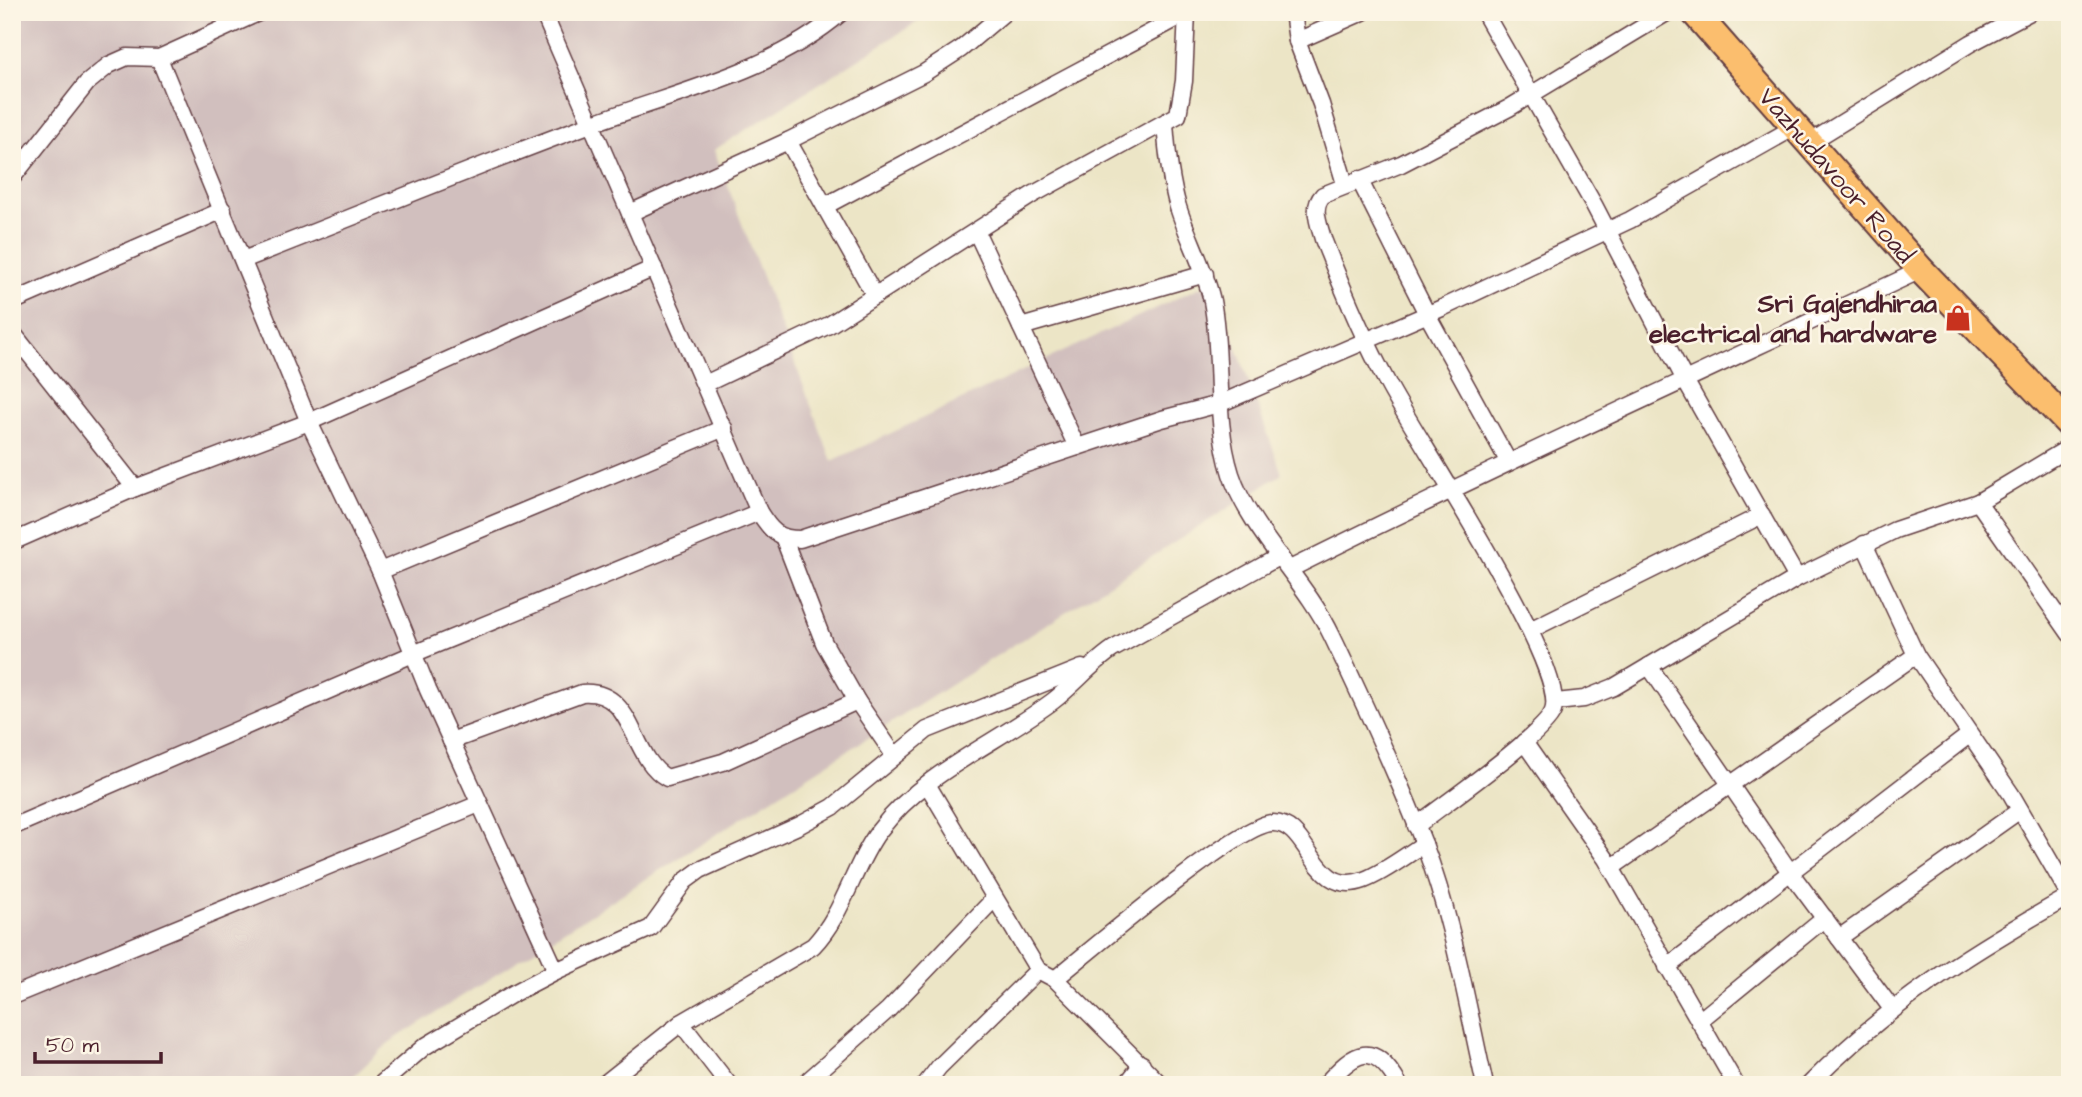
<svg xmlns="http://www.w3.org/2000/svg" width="2082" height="1097" font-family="'Architects Daughter',sans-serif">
<rect width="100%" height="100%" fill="#fcf5e5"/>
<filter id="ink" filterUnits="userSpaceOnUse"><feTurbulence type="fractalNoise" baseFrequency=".0143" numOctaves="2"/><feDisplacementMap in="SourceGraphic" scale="14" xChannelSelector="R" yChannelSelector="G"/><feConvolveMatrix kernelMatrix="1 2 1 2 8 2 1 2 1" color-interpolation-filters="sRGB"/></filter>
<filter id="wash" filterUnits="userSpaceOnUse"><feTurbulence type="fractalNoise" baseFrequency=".00686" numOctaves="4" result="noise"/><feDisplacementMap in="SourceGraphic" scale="28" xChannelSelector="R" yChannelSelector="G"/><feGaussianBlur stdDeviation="1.57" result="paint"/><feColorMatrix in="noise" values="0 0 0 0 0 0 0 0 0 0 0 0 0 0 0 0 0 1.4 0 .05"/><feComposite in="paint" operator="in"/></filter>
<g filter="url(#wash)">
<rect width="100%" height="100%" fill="#ece5c6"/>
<path fill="#d1bfbe" d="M12 12H933L714 150 832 461 1213 281 1282 474 390 1042 344 1085H12Z"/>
</g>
<g filter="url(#ink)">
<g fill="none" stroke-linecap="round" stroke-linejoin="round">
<g stroke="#623d42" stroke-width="19">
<g id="street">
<path d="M543 12 759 512C771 531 778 539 800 539L1162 419 1219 404 1442 308 1630 220 1795 127"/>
<path d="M1293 12 1297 41 1321 104 1345 184"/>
<path d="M1484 12 1594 205 1686 382 1797 578"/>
<path d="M1297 41 1363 12"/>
<path d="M159 58 309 422 380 571 428 690 556 971"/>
<path d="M1165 123C1167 152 1170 179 1178 207 1188 239 1205 268 1212 301 1223 357 1213 417 1231 474 1249 530 1306 581 1332 636 1364 703 1397 774 1424 844 1453 920 1467 1005 1485 1085"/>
<path d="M788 141 875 296"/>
<path d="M1809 143 1971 43 2030 12"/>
<path d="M12 178 87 83 109 65 127 57 159 58 260 12"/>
<path d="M1359 179 1427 314 1508 461"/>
<path d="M825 206 1187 13"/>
<path d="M630 213 788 141 924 73 961 49 1005 12"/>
<path d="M976 231 1077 447"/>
<path d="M243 260C359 215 474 167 591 124 676 92 771 73 842 12"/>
<path d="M12 302 223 210"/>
<path d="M1021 327 1205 274"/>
<path d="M12 332 135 488"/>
<path d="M705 384 829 325 1032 195 1178 115 1184 81 1187 12"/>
<path d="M1978 502 2070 634"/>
<path d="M784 539 824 643 857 701 894 755"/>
<path d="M12 542 135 488 309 422 654 268"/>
<path d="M1864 544 1916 655 2011 794 2070 896"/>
<path d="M1290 569C1498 465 1710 369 1921 270"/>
<path d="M380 571 724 428"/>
<path d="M1530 630 1762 515"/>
<path d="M1649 666 1790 872 1892 1009"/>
<path d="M1556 702 1584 699 1614 687 1797 578 1895 530 1978 502 2070 447"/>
<path d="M451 741 582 693C636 689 629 757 667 778L723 762 857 701"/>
<path d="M1524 742 1606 859 1736 1085"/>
<path d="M927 784 1038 970 1055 979 1161 1085"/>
<path d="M1416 826C1440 807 1545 734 1553 711 1569 666 1416 438 1388 384 1363 338 1342 288 1323 239 1319 224 1311 208 1323 195L1401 164 1509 108 1668 12"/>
<path d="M12 827 413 654 759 512"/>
<path d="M1611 868 1916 655"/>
<path d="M1839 938 2020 810"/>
<path d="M1667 967 1969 735"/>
<path d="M1055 979C1089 952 1238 824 1272 823 1310 821 1312 899 1364 880 1385 872 1405 856 1424 844"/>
<path d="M12 996 479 804"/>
<path d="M1699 1021 1825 918"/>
<path d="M681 1023 729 1085"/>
<path d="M380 1085 424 1047 514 993 556 971 651 928 685 881 700 870 800 825 833 807 927 730 1082 668"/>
<path d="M603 1085 681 1023 813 946C844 914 853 866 879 831 925 771 994 745 1053 701 1074 685 1091 664 1113 649L1280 556"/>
<path d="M803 1085 888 1010 994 899"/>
<path d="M925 1085 939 1067 1038 970"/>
<path d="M1126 1085 1142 1064"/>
<path d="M1325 1085C1355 1051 1373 1039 1399 1085"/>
<path d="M1809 1085C1889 1003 1971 952 2070 896"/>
</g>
</g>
<g stroke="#623d42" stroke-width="30">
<path id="primary" d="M1694 12 1921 270 2070 425"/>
</g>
<use href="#street" stroke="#fff" stroke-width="16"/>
<use href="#primary" stroke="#fbbe6e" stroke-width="26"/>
</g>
</g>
<defs>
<g id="shop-bare" transform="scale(2.1)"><path d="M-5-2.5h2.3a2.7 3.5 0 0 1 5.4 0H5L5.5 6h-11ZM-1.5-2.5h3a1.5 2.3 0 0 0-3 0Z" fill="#c8321e" stroke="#fcf5e5" stroke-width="2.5" paint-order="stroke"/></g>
</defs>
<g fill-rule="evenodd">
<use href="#shop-bare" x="1958" y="318"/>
</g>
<g text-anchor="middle" stroke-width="5" stroke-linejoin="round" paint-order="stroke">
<g font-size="26" fill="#4a1f2b" stroke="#fcf5e5">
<text transform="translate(1837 175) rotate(49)" y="9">Vazhudavoor Road</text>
</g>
<g font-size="26" font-weight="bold" fill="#4a1f2b" stroke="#fcf5e5" text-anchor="end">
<text x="1937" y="312">Sri Gajendhiraa<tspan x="1937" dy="30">electrical and hardware</tspan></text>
</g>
</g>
<rect width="2082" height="1097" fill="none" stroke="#fcf5e5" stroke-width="42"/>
<path d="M35 1052v10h126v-10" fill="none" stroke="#4a1f2b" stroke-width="3.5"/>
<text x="46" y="1052" font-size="21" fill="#4a1f2b" stroke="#fcf5e5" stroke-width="5" paint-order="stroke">50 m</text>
</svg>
